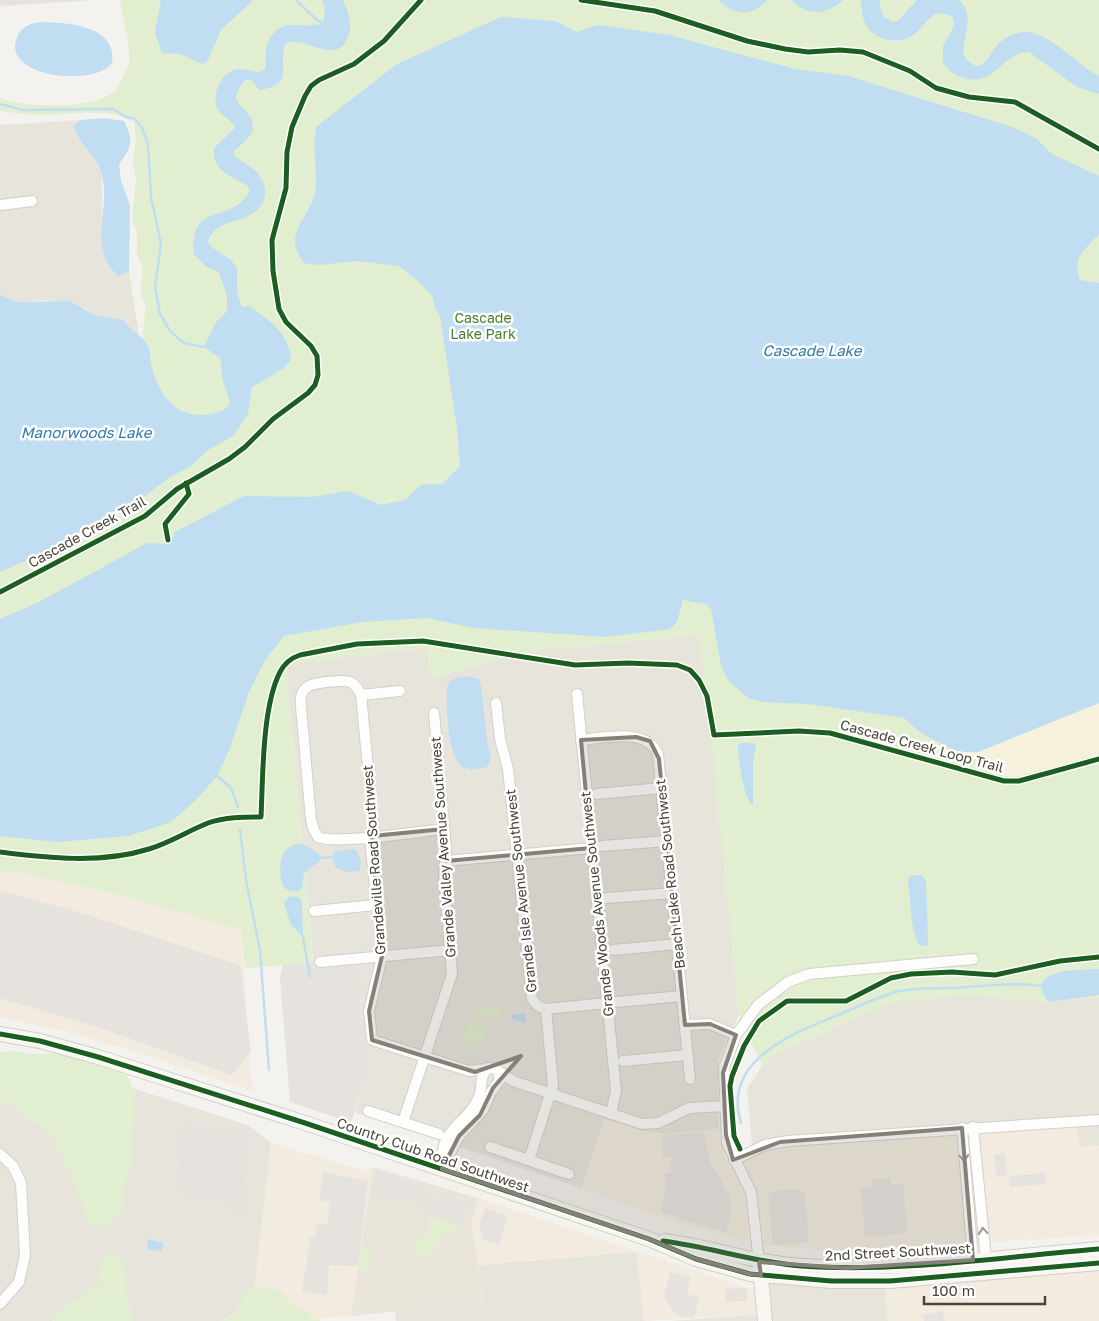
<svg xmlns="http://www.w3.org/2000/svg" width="1099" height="1321" font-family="'Golos Text',sans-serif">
<rect width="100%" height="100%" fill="#f4f2ee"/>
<g fill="#e7e4dc">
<path d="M81 120 73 126 75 133 93 156 102 175V239L119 276 129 271 139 335 131 331 123 320 95 315 87 309 48 300 18 302 0 295V125Z"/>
<path d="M701 635 739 1015 718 1060 719 1129 665 1134 646 1132 604 1119 581 1188 355 1112 367 1066 357 966 314 969 286 664 427 648 431 678 528 651Z"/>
<path d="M970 995 1049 1002 1099 997V1145L1079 1147 1075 1122 752 1145 747 1089 762 1066 778 1053 893 1001Z"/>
<path d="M0 1067 91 1075 248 1125 271 1143 253 1303 222 1321H0Z"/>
<path d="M637 1252 644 1321H396L395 1311 482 1303 479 1265Z"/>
<path d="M769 1282 821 1288H885L888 1321H772Z"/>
<path d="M764 1314 765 1321H669Z"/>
</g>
<g fill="#f3ebdf">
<path d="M0 871H11L116 894 241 930 252 1091 140 1053 64 1031 0 1017Z"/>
<path d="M604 1119 646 1132 665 1134 719 1129 725 1159 737 1177 744 1193 749 1242 680 1224 581 1188Z"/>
<path d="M1076 1126 1080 1147 1099 1145V1235L850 1252 764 1245 756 1187 744 1161 762 1151 788 1146Z"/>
<path d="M271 1143 362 1170 373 1167 351 1316 312 1319 253 1303Z"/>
<path d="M478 1198 756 1291 758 1314 644 1321 637 1252 479 1265 471 1223Z"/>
<path d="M1099 1269V1321H888L885 1288Z"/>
</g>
<g fill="#e6e2de">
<path d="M0 0H95L0 6Z"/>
<path d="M313 963 314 969 357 965 367 1066 351 1123 290 1102 280 977 283 965Z"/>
</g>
<path fill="#eae5da" d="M373 1167 478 1198 471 1224 479 1265 482 1303 351 1316Z"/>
<g fill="#e1eecf">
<path d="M120 0H1099V997L1049 1002 970 995 893 1001 778 1053 762 1066 739 1015 700 635 528 651 431 678 427 648 286 664 313 963 245 968 241 930 116 894 11 871H0V506L124 496 146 304 141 296 142 266 137 255V235L132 218 136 180 133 162 136 138 134 122C111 108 73 114 46 115 31 115 15 113 0 111V98C25 108 89 110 112 93 119 88 120 81 124 74 126 71 129 68 129 64 131 43 123 21 120 0Z"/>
<path d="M495 1006 501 1009V1015L494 1021 479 1020 471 1013 478 1008Z"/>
<path d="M468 1022 489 1029 483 1047 462 1040Z"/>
<path d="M14 1051 30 1054H62L86 1060 121 1072 128 1077 136 1099 131 1157 120 1211 112 1223 102 1226 91 1225 83 1213 74 1181 53 1138 15 1107 0 1102V1052Z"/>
<path d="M432 1217 458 1226 456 1229 448 1230 427 1258 414 1252 417 1239 429 1232V1224Z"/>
<path d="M361 1247 368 1248 372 1254 371 1270 358 1269Z"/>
<path d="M110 1253 122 1260 125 1268 130 1318 133 1321H52V1317C64 1304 84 1300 94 1287 103 1275 95 1263 110 1253Z"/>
<path d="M248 1288H268L280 1291 295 1307 308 1311 312 1319 318 1318 320 1321H221L231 1317 239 1310 241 1296Z"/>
</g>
<path fill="#f7f0da" d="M1099 703V755L1014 777C997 777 979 759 962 752H978Z"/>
<g fill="#e6e3df">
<path d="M0 891 69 909 240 965 251 1052 232 1075 97 1027 0 998Z"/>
<path d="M490 1055 499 1057 507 1061 503 1067 492 1062 477 1065 476 1058Z"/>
<path d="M515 1068 538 1075 536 1082 513 1074Z"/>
<path d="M183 1125 250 1134 242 1217 222 1200 183 1194 176 1182Z"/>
<path d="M704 1132 710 1162 730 1196 731 1213 726 1233 661 1212 666 1188 664 1174 671 1173V1157L663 1158 662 1136Z"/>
<path d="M1005 1153 1007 1175 996 1176 994 1155Z"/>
<path d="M378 1171 424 1187 422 1194 439 1200 442 1193 470 1203 462 1226 417 1210 420 1202 397 1195 394 1202 370 1193Z"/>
<path d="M323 1172 368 1181 358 1266 329 1265 327 1295 302 1292 310 1237H315L317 1223 327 1224 330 1202 319 1200Z"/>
<path d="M1045 1173 1046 1184 1010 1187 1009 1176Z"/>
<path d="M891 1178V1185L903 1184 907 1233 865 1237 861 1188 871 1187V1179Z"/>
<path d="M796 1189 805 1194 809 1242 773 1245 768 1192Z"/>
<path d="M485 1208 508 1216 499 1245 483 1240 479 1225Z"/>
<path d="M670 1272 691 1277 687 1294 699 1297 694 1319 677 1315 667 1303 664 1296Z"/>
<path d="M746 1288 747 1301 726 1302 725 1289Z"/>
<path d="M942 1311 945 1321H924L923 1315Z"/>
</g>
<g fill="#c0ddf1">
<path d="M161 0H253L221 30 207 62 202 64 180 54 162 53 155 32Z"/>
<path d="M322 0H343C349 14 354 27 346 41 333 65 304 34 285 44 277 67 297 84 259 90L252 80H245C242 84 236 93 236 97 236 101 239 104 242 107 262 127 252 136 234 151V155C241 162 252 166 258 174 263 179 266 188 265 195 260 227 217 214 208 241L210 246 231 260 237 268V294L242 307 249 306C270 321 289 333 291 360L284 368 252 387 248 414 233 436 208 450 191 466 170 477 129 508 92 524 50 550 0 572V295L18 302 69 301 95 315 123 320C131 331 144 336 149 348 150 353 150 359 151 364 158 396 179 423 215 413 240 407 226 395 223 381 221 373 222 365 220 358L204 347 216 322 227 311V296L219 272 207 267 194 254C189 200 232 225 250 191L248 186C232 176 211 171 214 148L235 128C232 120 224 118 219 111 209 96 222 69 240 69 246 69 253 72 259 72L265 69C267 60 264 50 268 42 281 14 302 31 323 23L325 10Z"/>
<path d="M718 0H767C750 18 735 15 718 0Z"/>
<path d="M791 0H843C826 15 808 17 791 0Z"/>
<path d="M860 0H879L883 16 892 22 898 21 917 0H959C975 13 964 36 963 54 982 82 989 53 998 44 1005 38 1017 31 1026 32 1053 34 1076 65 1099 76V94L1077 87 1029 52C1002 52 995 89 961 77 952 74 948 70 943 62V46L954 26 953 18 949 15 936 13C927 19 922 28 913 35 899 46 873 40 865 23 862 16 862 7 860 0Z"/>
<path d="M501 17 555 21 577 32 597 25 669 35 795 69 848 76 1009 126 1036 138 1052 154 1099 176V234C1085 250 1071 258 1080 280L1099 283V703L978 752H962L949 748 920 732 904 718 809 704 762 702 748 698 728 680 721 666 711 609 706 604 683 600 677 622 670 629 607 637 474 628 426 618 362 622 284 636 265 660 249 692 230 748 217 776 198 798 171 822 128 836 57 842 0 836V619L41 601 147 543 170 544 175 532 244 496 312 497 348 491 381 505 405 500 418 487 424 484H442L460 466 457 428 440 316 435 308 433 297 419 282 399 266 356 261 319 265 304 263C299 255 294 248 295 238 298 222 312 208 315 192 318 170 312 148 316 127L397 64Z"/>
<path d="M42 22C68 23 117 25 112 63 94 88 0 77 17 37 22 26 31 23 42 22Z"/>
<path d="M103 118 124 121C134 141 132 147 119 164L121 181 130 205 129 271 119 276C86 249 111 211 102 175 97 156 79 144 73 126L81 120Z"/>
<path d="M466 676 479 679 481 684 487 740 491 758 487 767 470 770 468 767 465 769C447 760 446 707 447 688 450 678 456 678 466 676Z"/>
<path d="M741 743H753L756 746 753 762V805C744 801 738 757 738 745Z"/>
<path d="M296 844C306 844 311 848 319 854L320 861 304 873 302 888C296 894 288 892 283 886 278 870 278 850 296 844Z"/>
<path d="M354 849 357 851 361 863 359 871 347 872 336 868 333 860 334 852Z"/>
<path d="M915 875H922L926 882 928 938V945L920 946C910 932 911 899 908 882L909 877Z"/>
<path d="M296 896 300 898 302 902 303 937 291 925 284 904 288 897Z"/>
<path d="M1099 969V995L1049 1002C1021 968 1081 970 1099 969Z"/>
<path d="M525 1013 526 1023H522V1021H514L511 1015Z"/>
<path d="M148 1239 163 1243 162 1251 147 1249Z"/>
</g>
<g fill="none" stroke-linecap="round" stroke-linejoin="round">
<g stroke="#c0ddf1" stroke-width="2.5">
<path d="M296 0 318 21 325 24"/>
<path d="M0 104 23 110 113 109 126 117 135 119 142 128 148 144 151 197 161 244 155 287 160 314 170 331 184 343 204 347"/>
<path d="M217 776 231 788 238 807"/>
<path d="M240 829 246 880 260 950 269 1070"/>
<path d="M320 858 333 857"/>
<path d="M303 937 310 977"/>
<path d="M741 1123C721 1060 794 1033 838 1015 857 1007 876 998 895 992 913 988 933 988 952 988 982 986 1012 982 1042 986"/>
</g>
<g stroke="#d2d0cb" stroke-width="12">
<g id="street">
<path d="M0 205 32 201"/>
<path d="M577 694 616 1091 611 1114"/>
<path d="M361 695 400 691"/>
<path d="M496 703 500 739 508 769 532 999 538 1006 546 1009 607 1003"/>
<path d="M581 740C604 738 647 727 658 754L690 1079"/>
<path d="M597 794 661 788"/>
<path d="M444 829C422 831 334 845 318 837L314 830 311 820 301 707C300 700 300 693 306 688 312 682 344 679 352 683 356 685 359 690 361 695L373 819C373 829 371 839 371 849L382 956 369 1011 372 1040 469 1071 494 1068 513 1081 642 1124 658 1123 689 1108 725 1106"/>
<path d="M602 846 667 841"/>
<path d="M446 861 591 848"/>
<path d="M607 898 672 893"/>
<path d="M314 911 376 905"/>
<path d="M613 950 677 944"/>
<path d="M320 962 451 950"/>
<path d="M617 1002 682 996"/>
<path d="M685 1025 710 1024 736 1035"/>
<path d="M623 1061 687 1055"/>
<path d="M368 1111 439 1134"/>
<path d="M403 1122 452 974 444 879 446 849 434 713"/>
<path d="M973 1127 986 1259 983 1265"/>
<path d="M962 1128 973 1260 976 1266"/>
<path d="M490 1147 569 1174"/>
<path d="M0 1154 13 1166 21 1183 25 1255 19 1282 0 1304"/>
<path d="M529 1160 553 1085 546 1009"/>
<path d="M734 1160 765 1145 788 1141 1099 1120"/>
<path d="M442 1169 459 1136 483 1110 491 1092 500 1080 498 1071"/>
<path d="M442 1169C438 1126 467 1126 479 1097 483 1087 479 1075 488 1068"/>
<path d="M759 1262 751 1192 727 1143 724 1068 736 1035 758 1005 788 982 809 974 973 959"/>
</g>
</g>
<g stroke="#d3cfc5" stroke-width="16">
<g id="secondary">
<path d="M0 1034 40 1041 98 1057 305 1123 649 1239 696 1259 750 1274 831 1281H890L1099 1263"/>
<path d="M664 1241C712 1247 754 1263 803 1266 901 1272 1001 1257 1099 1249"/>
<path d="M760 1267 765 1321"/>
</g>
</g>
<use href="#street" stroke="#fdfdfc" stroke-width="10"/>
<use href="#secondary" stroke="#f7f6f1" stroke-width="14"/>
<g stroke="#fff" stroke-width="8">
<g id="cycleway">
<path d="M581 0 655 11 747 41 785 49 808 52 840 50 863 52 910 71 936 88 969 97 1015 102 1099 149"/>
<path d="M168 540 165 524 189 494 186 483"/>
<path d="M0 592 145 516 177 489 229 459 245 447 273 419 308 393 315 385 318 375 317 356 311 346 286 322 279 309 273 271 272 240 286 188 287 152 292 127 305 96 311 86 319 80 354 64 384 41 421 0"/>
<path d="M0 852C48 858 101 864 149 849 169 843 188 831 208 823 225 817 244 817 261 817 263 777 262 707 280 672 284 664 291 658 300 655L357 644 423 641 575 665 628 663 677 665 690 670 699 680 707 696 714 735 799 731 830 733 1004 781H1019L1099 759"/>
<path d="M0 1034 40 1041 98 1057 305 1123 649 1239 696 1259 750 1274 831 1281H890L1099 1263"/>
<path d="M740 1149 734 1136 730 1086 732 1076 744 1046 759 1021 787 1001H846L891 978 911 974 952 972 995 975 1060 961 1099 957"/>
<path d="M663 1241C710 1247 753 1262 801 1266 900 1273 1000 1257 1099 1249"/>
</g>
</g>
<use href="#cycleway" stroke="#1b5e20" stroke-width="5"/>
</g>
<defs><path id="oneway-chevron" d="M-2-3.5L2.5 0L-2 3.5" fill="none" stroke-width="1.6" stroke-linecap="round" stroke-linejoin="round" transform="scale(1.25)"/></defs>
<g stroke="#9b9791">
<use href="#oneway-chevron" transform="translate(964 1158) rotate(85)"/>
<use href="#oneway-chevron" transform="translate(983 1231) rotate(-95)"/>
</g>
<path fill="#868178" fill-opacity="0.2" stroke="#868178" stroke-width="4" stroke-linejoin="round" d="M636 737 650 741 659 759 685 1025 710 1024 736 1035 723 1073 726 1135 733 1160 780 1142 962 1128 973 1260 847 1268 759 1262 761 1275 750 1274 696 1259 649 1239 442 1169 459 1136 480 1115 493 1088 521 1056 475 1072 372 1040 369 1011 382 956 372 836 444 829 446 861 591 848 581 740Z"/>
<g text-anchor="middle" stroke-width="5" stroke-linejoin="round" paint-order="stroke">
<g font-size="14" fill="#4a7f2a" stroke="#fff">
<text x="483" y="323">Cascade<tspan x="483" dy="16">Lake Park</tspan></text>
</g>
<g font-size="14" fill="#4b4439" stroke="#fff">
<text transform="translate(87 532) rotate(-29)" y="5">Cascade Creek Trail</text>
<text transform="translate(922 746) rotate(15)" y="5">Cascade Creek Loop Trail</text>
<text transform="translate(443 847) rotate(-94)" y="5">Grande Valley Avenue Southwest</text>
<text transform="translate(374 860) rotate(-94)" y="5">Grandeville Road Southwest</text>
<text transform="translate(670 874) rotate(-96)" y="5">Beach Lake Road Southwest</text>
<text transform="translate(521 891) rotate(-96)" y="5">Grande Isle Avenue Southwest</text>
<text transform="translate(597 904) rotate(-96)" y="5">Grande Woods Avenue Southwest</text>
<text transform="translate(433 1155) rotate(19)" y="5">Country Club Road Southwest</text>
<text transform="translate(898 1252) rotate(-3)" y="5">2nd Street Southwest</text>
</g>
<g font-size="15" font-style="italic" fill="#2e7ab2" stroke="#fff">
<text x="812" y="356">Cascade Lake</text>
<text x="86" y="438">Manorwoods Lake</text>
</g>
</g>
<path d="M924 1296v8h121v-8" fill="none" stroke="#4b4439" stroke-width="2.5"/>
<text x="932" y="1296" font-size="15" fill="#4b4439" stroke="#ffffff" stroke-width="4" paint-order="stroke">100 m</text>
</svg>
